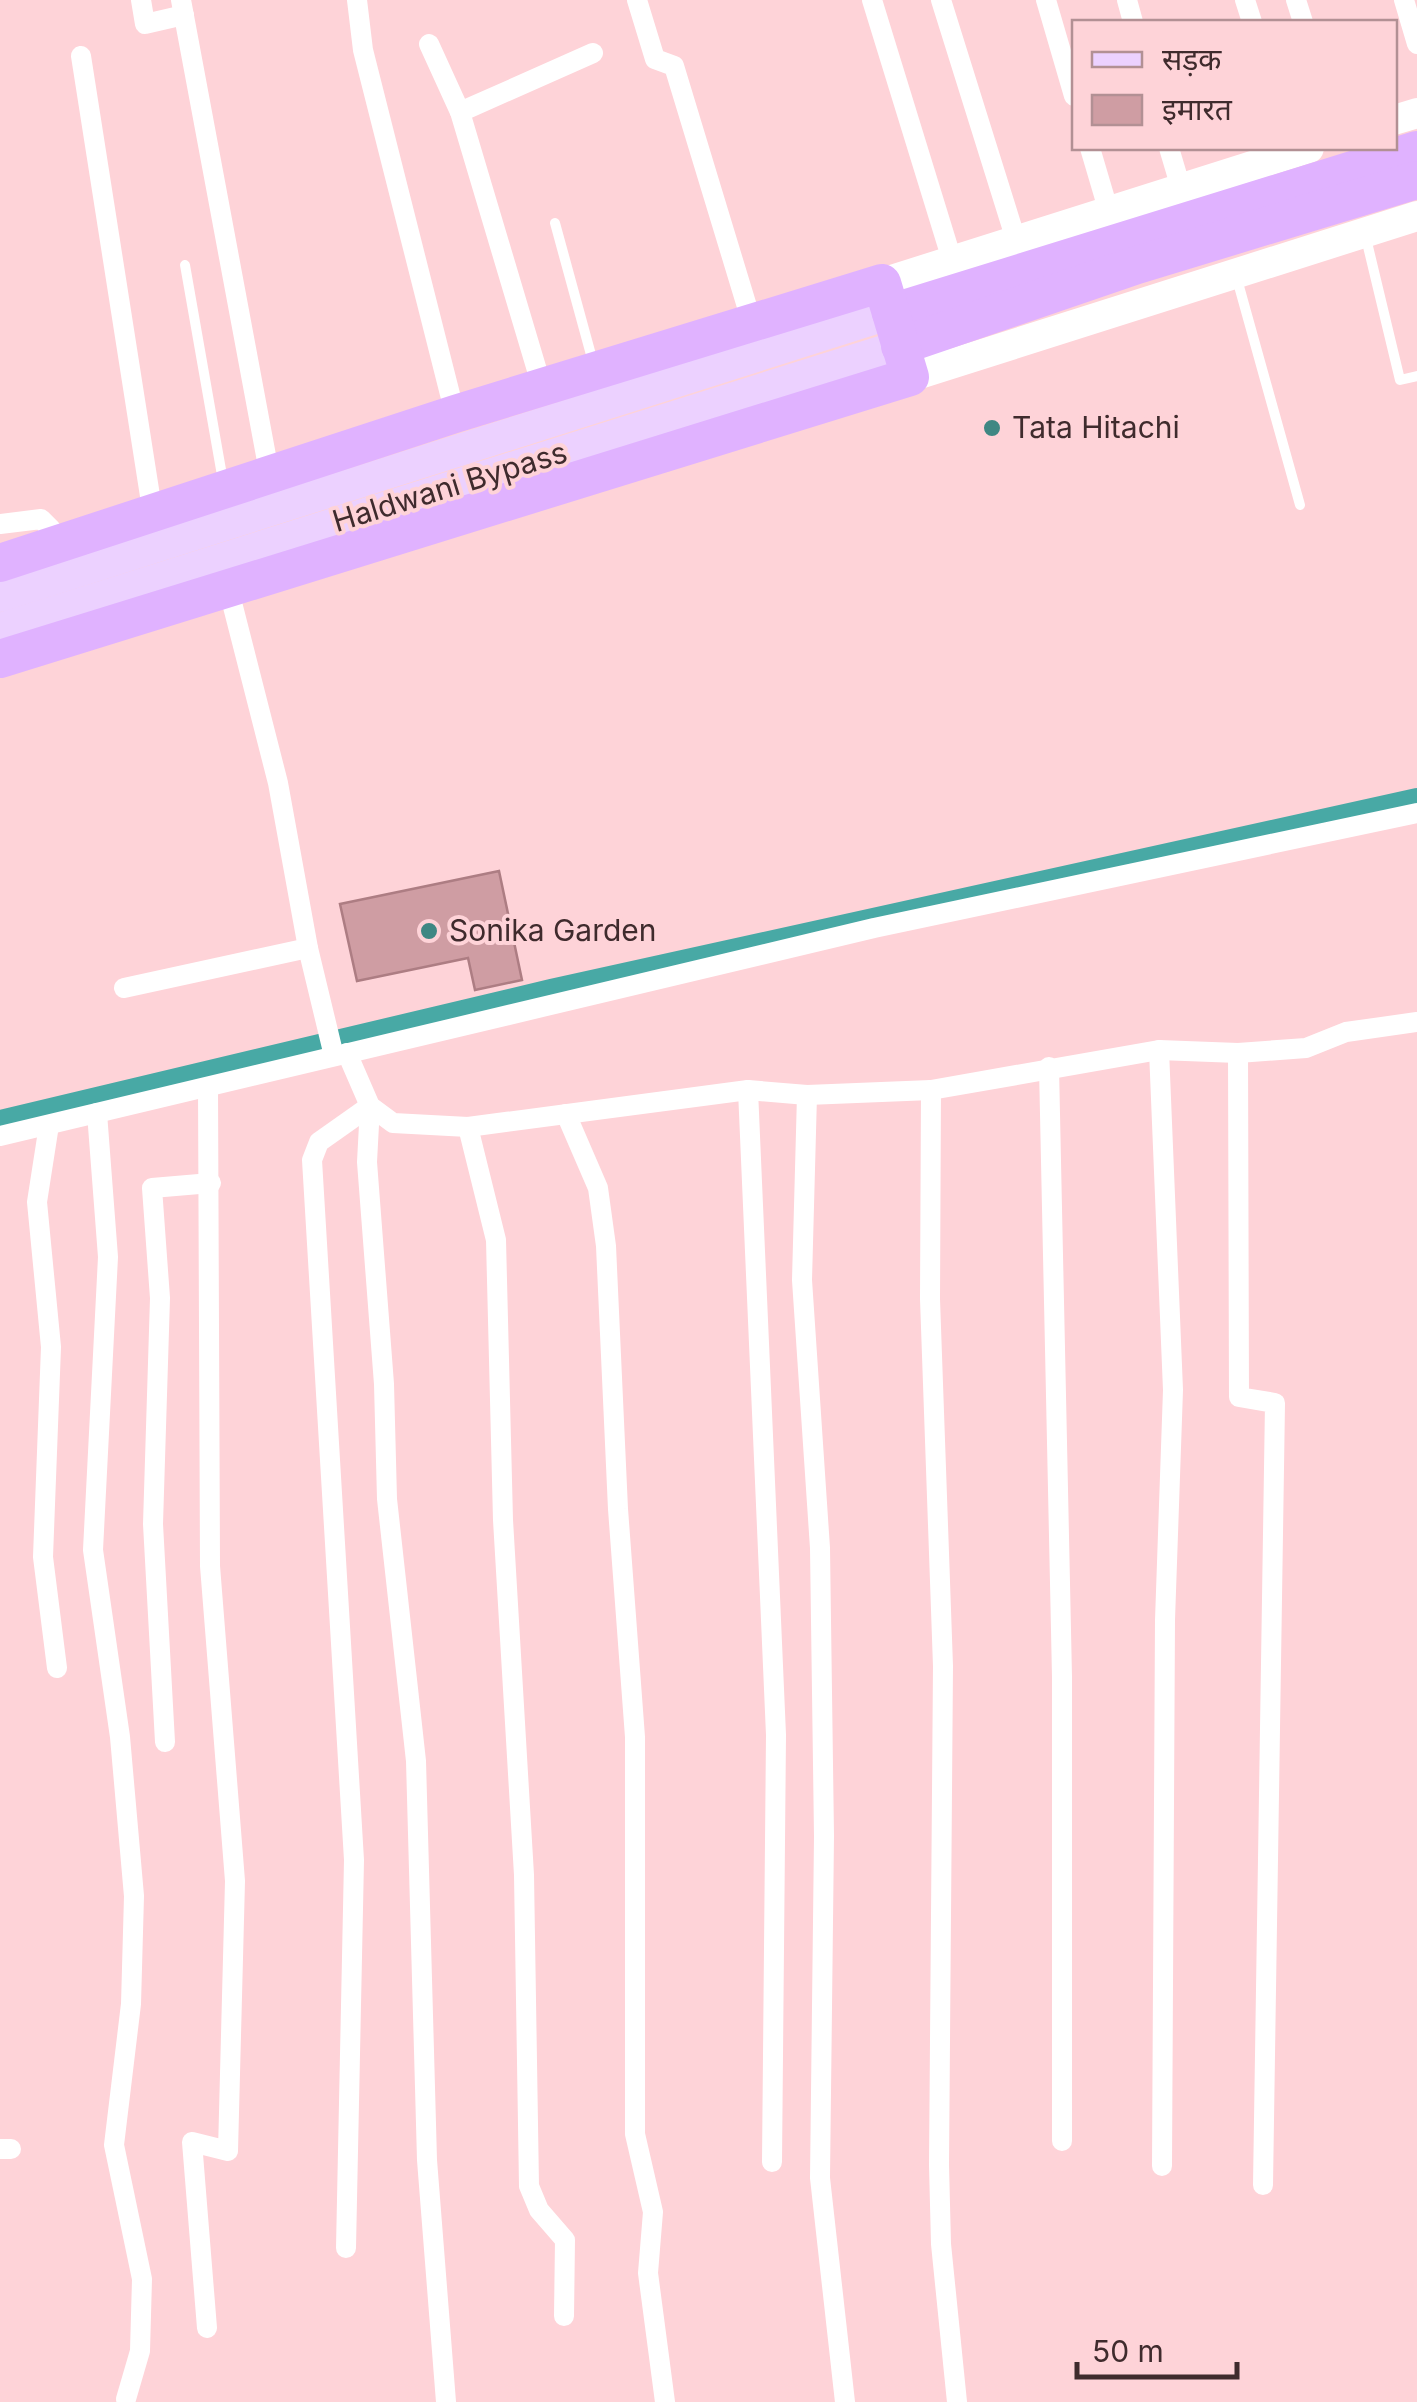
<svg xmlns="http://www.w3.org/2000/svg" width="1417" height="2402" font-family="Inter,'Noto Sans Devanagari',sans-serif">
<rect width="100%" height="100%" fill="#fed3d8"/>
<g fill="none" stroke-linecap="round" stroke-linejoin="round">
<path stroke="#48a9a5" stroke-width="22" d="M0 1121 551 990 1417 799"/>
</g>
<path fill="#cf9da3" stroke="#ad7d83" stroke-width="2.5" d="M499 871 522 980 475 990 468 958 357 981 340 904Z"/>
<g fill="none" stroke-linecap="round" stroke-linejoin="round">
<g stroke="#fff" stroke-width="10">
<path d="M555 223 593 362"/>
<path d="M1365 234 1400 380 1417 376"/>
<path d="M185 265 223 481"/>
<path d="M1237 279 1300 505"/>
</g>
<g stroke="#fff" stroke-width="20">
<path d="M141 0 145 24 184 15"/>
<path d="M181 0 270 477"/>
<path d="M357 0 363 50 455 414"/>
<path d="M637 0 655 59 674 66 752 323"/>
<path d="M872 0 952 260"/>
<path d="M941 0 1016 240"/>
<path d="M1046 0 1074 96"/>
<path d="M1127 0 1133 22"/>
<path d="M1245 0 1252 22"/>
<path d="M1296 0 1303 22"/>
<path d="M1404 0 1417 44"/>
<path d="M429 44 460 112 542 387"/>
<path d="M81 56 153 515"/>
<path d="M460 112 593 53"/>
<path d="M1090 148 1108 209"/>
<path d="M1169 148 1180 185"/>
<path d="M0 524 41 519 51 529 57 547"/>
<path d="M229 591 278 783 308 948 334 1056"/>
<path d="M124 988 308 948"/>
<path d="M1159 1050 1173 1390 1165 1620 1162 2166"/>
<path d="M347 1053 370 1106 393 1123 468 1127 748 1090 807 1095 931 1090 1159 1050 1238 1053 1306 1048 1346 1032 1417 1022"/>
<path d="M1238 1053 1239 1397 1275 1403 1263 2185"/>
<path d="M1049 1067 1062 1677V2141"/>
<path d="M748 1090 776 1735 772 2162"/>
<path d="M931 1090 930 1299 943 1666 939 2165 941 2244 957 2402"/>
<path d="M807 1095 802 1280 820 1548 824 1836 820 2178 845 2402"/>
<path d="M370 1106 367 1162 384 1384 387 1499 416 1761 427 2160 446 2402"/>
<path d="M97 1113 108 1257 93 1550 120 1737 134 1896 131 2004 114 2145 142 2279 140 2351 126 2399"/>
<path d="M566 1114 598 1188 606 1246 618 1509 635 1737V2134L653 2212 648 2273 665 2402"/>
<path d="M49 1125 37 1202 51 1347 43 1557 57 1668"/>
<path d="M468 1127 496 1240 503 1520 524 1875 529 2186 539 2210 565 2240 564 2316"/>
<path d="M0 1136 874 928 1417 813"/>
<path d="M165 1742 153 1524 160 1298 152 1188 211 1183"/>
<path d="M0 2149H11"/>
<path d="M346 2248 354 1860 312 1160 319 1142 370 1106"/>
<path d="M207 2328 192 2142 228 2151 235 1881 210 1566 208 1088"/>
</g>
<g stroke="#fff" stroke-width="30">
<path d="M1394 120 1417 113"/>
<path d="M882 283 1309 148"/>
<path d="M910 377 1417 216"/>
</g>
<g stroke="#ecd1ff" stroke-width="32">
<path d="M0 596 891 313"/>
<path d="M0 629 900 346"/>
</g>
<g stroke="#e0b2ff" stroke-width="38">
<path d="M891 313 1417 150"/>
<path d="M900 346 1137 265 1417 180"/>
<path d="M0 563 455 414 882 283 910 377 0 659"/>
</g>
</g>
<g fill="#3f8783" stroke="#fed3d8" stroke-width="4">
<circle cx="992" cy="428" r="10"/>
<circle cx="429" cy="931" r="10"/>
</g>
<g text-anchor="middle" stroke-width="8" stroke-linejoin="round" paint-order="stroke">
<g font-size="30" fill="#3f2b2d" stroke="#fed3d8" text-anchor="start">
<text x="1012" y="438">Tata Hitachi</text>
<text x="449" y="941">Sonika Garden</text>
</g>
<g font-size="30" fill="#3f2b2d" stroke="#fed3d8">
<text transform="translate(450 487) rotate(-17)" y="10">Haldwani Bypass</text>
</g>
</g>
<rect x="1072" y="20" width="325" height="130" fill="#fed3d8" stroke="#b29094" stroke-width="2.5"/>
<rect x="1092" y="52" width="50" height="15" fill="#ecd1ff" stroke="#b29094" stroke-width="2.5"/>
<text x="1162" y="70" font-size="30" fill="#3f2b2d">सड़क</text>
<rect x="1092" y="95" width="50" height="30" fill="#cf9da3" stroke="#b29094" stroke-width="2.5"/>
<text x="1162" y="120" font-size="30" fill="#3f2b2d">इमारत</text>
<path d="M1077 2362v15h160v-15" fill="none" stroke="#3f2b2d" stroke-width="5"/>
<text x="1092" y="2362" font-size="30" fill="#3f2b2d" stroke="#fed3d8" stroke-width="8" paint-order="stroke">50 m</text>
</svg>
